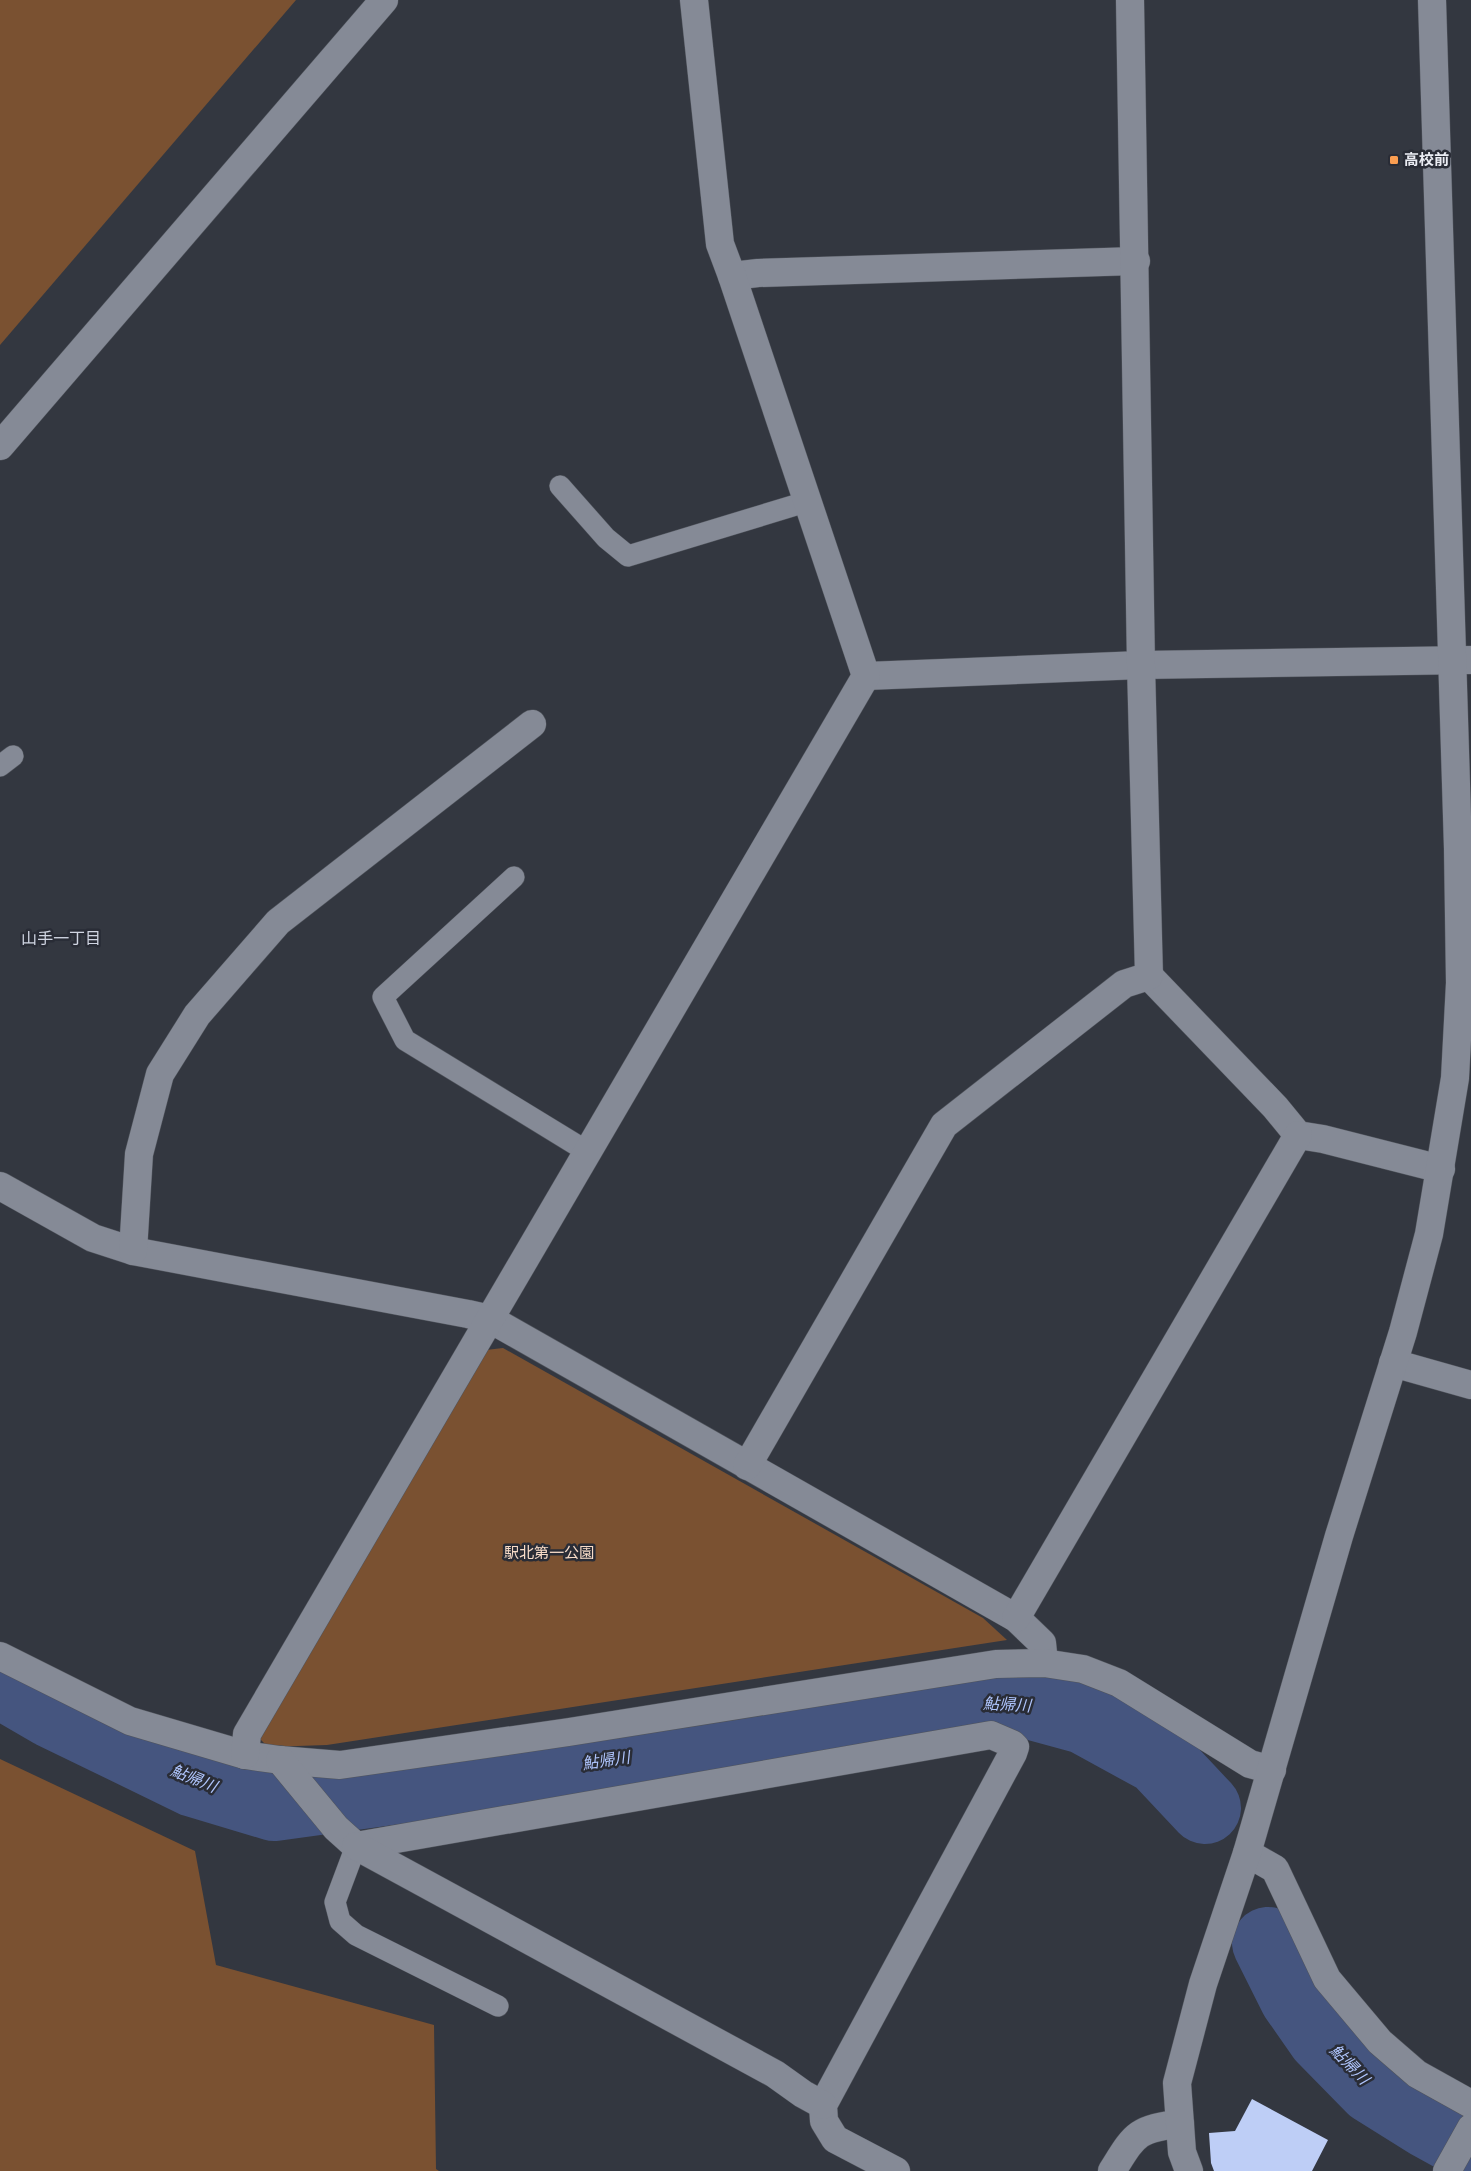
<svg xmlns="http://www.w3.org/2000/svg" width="1471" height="2171" font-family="'Golos Text','Noto Sans JP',sans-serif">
<rect width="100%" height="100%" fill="#333740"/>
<g fill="#7a5131">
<path d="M0 0H296L0 345Z"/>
<path d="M503 1348 983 1618 1007 1640 327 1745 268 1747 259 1738 486 1350Z"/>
<path d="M0 1759 195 1851 216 1965 434 2025 436 2169 439 2171H0Z"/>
</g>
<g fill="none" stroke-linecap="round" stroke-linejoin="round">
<g stroke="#45557f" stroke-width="72">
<path d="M0 1682 52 1712 194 1781 274 1805 669 1751 982 1702 1029 1703 1084 1718 1159 1759 1205 1808"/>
<path d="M1268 1943 1295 1997 1323 2037 1373 2088 1429 2123 1471 2146"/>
</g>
</g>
<path fill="#becef6" d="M1252 2099 1328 2140 1312 2171H1214L1211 2163 1209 2133 1235 2131Z"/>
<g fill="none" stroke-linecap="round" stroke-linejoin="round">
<g stroke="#50545c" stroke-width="22">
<g id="service">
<path d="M560 486 606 538 628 556 809 501"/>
<path d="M0 766 13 756"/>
<path d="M514 877 383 997 405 1040 588 1152"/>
<path d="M356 1846 335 1902 340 1921 356 1935 498 2006"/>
</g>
</g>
<g stroke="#50545c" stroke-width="29">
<g id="minor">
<path d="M732 276 758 273 1136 261"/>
<path d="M0 446 384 0"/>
<path d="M866 676 1141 665 1471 660"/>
<path d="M1149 976 1275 1107 1298 1135 1323 1139 1441 1169"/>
<path d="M0 1186 93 1238 133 1251 468 1314 490 1319 1016 1618 1042 1643 1044 1663"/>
<path d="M133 1251 139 1154 160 1074 197 1015 278 922 532 724"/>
<path d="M1393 1363 1471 1385"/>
<path d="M747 1466 944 1125 1124 984 1149 976 1141 665 1130 0"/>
<path d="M1016 1618 1298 1135"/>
<path d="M0 1656 130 1721 245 1755 280 1760 340 1765 569 1732 996 1664 1044 1663 1083 1669 1119 1683 1250 1764 1272 1770"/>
<path d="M245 1755 247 1734 866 676 732 276 720 244 694 0"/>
<path d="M280 1760 336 1828 356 1846 991 1735 1012 1744 1015 1747 1013 1753 823 2105 824 2121 835 2139 896 2171"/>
<path d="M356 1846 775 2074 803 2094 823 2105"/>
<path d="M1247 1853 1275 1869 1327 1979 1380 2042 1417 2074 1471 2104"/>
<path d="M1112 2171C1134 2136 1136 2128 1180 2124"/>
<path d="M1447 2171 1471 2128"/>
</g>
</g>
<g stroke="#50545c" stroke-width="29">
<path id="tertiary" d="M1189 2171 1182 2152 1177 2083 1203 1984 1247 1853 1339 1536 1403 1332 1429 1234 1455 1078 1460 983 1458 849 1432 0"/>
</g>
<use href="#service" stroke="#858a96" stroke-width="21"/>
<use href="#minor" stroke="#858a96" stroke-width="28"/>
<use href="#tertiary" stroke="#858a96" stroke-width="28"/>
</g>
<rect fill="#fb9e51" stroke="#292c36" stroke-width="2" x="1389" y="155" width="10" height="10" rx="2.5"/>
<g text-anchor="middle" stroke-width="5" stroke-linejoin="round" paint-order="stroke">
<g font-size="15" font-weight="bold" fill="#ebedf4" stroke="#292c36" text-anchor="start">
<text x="1404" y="165">高校前</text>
</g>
<g font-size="15" fill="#f8dcc8" stroke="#292c36">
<text x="549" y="1558">駅北第一公園</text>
</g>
<g font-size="16" fill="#d0d5e2" stroke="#292c36">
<text x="61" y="944">山手一丁目</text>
</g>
<g font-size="16" font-style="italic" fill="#afc5fd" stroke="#292c36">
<text transform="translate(1007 1704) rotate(3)" y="6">鮎帰川</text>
<text transform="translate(606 1760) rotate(-8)" y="6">鮎帰川</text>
<text transform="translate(194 1778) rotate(22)" y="6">鮎帰川</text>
<text transform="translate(1350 2064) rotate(46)" y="6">鮎帰川</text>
</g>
</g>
</svg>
